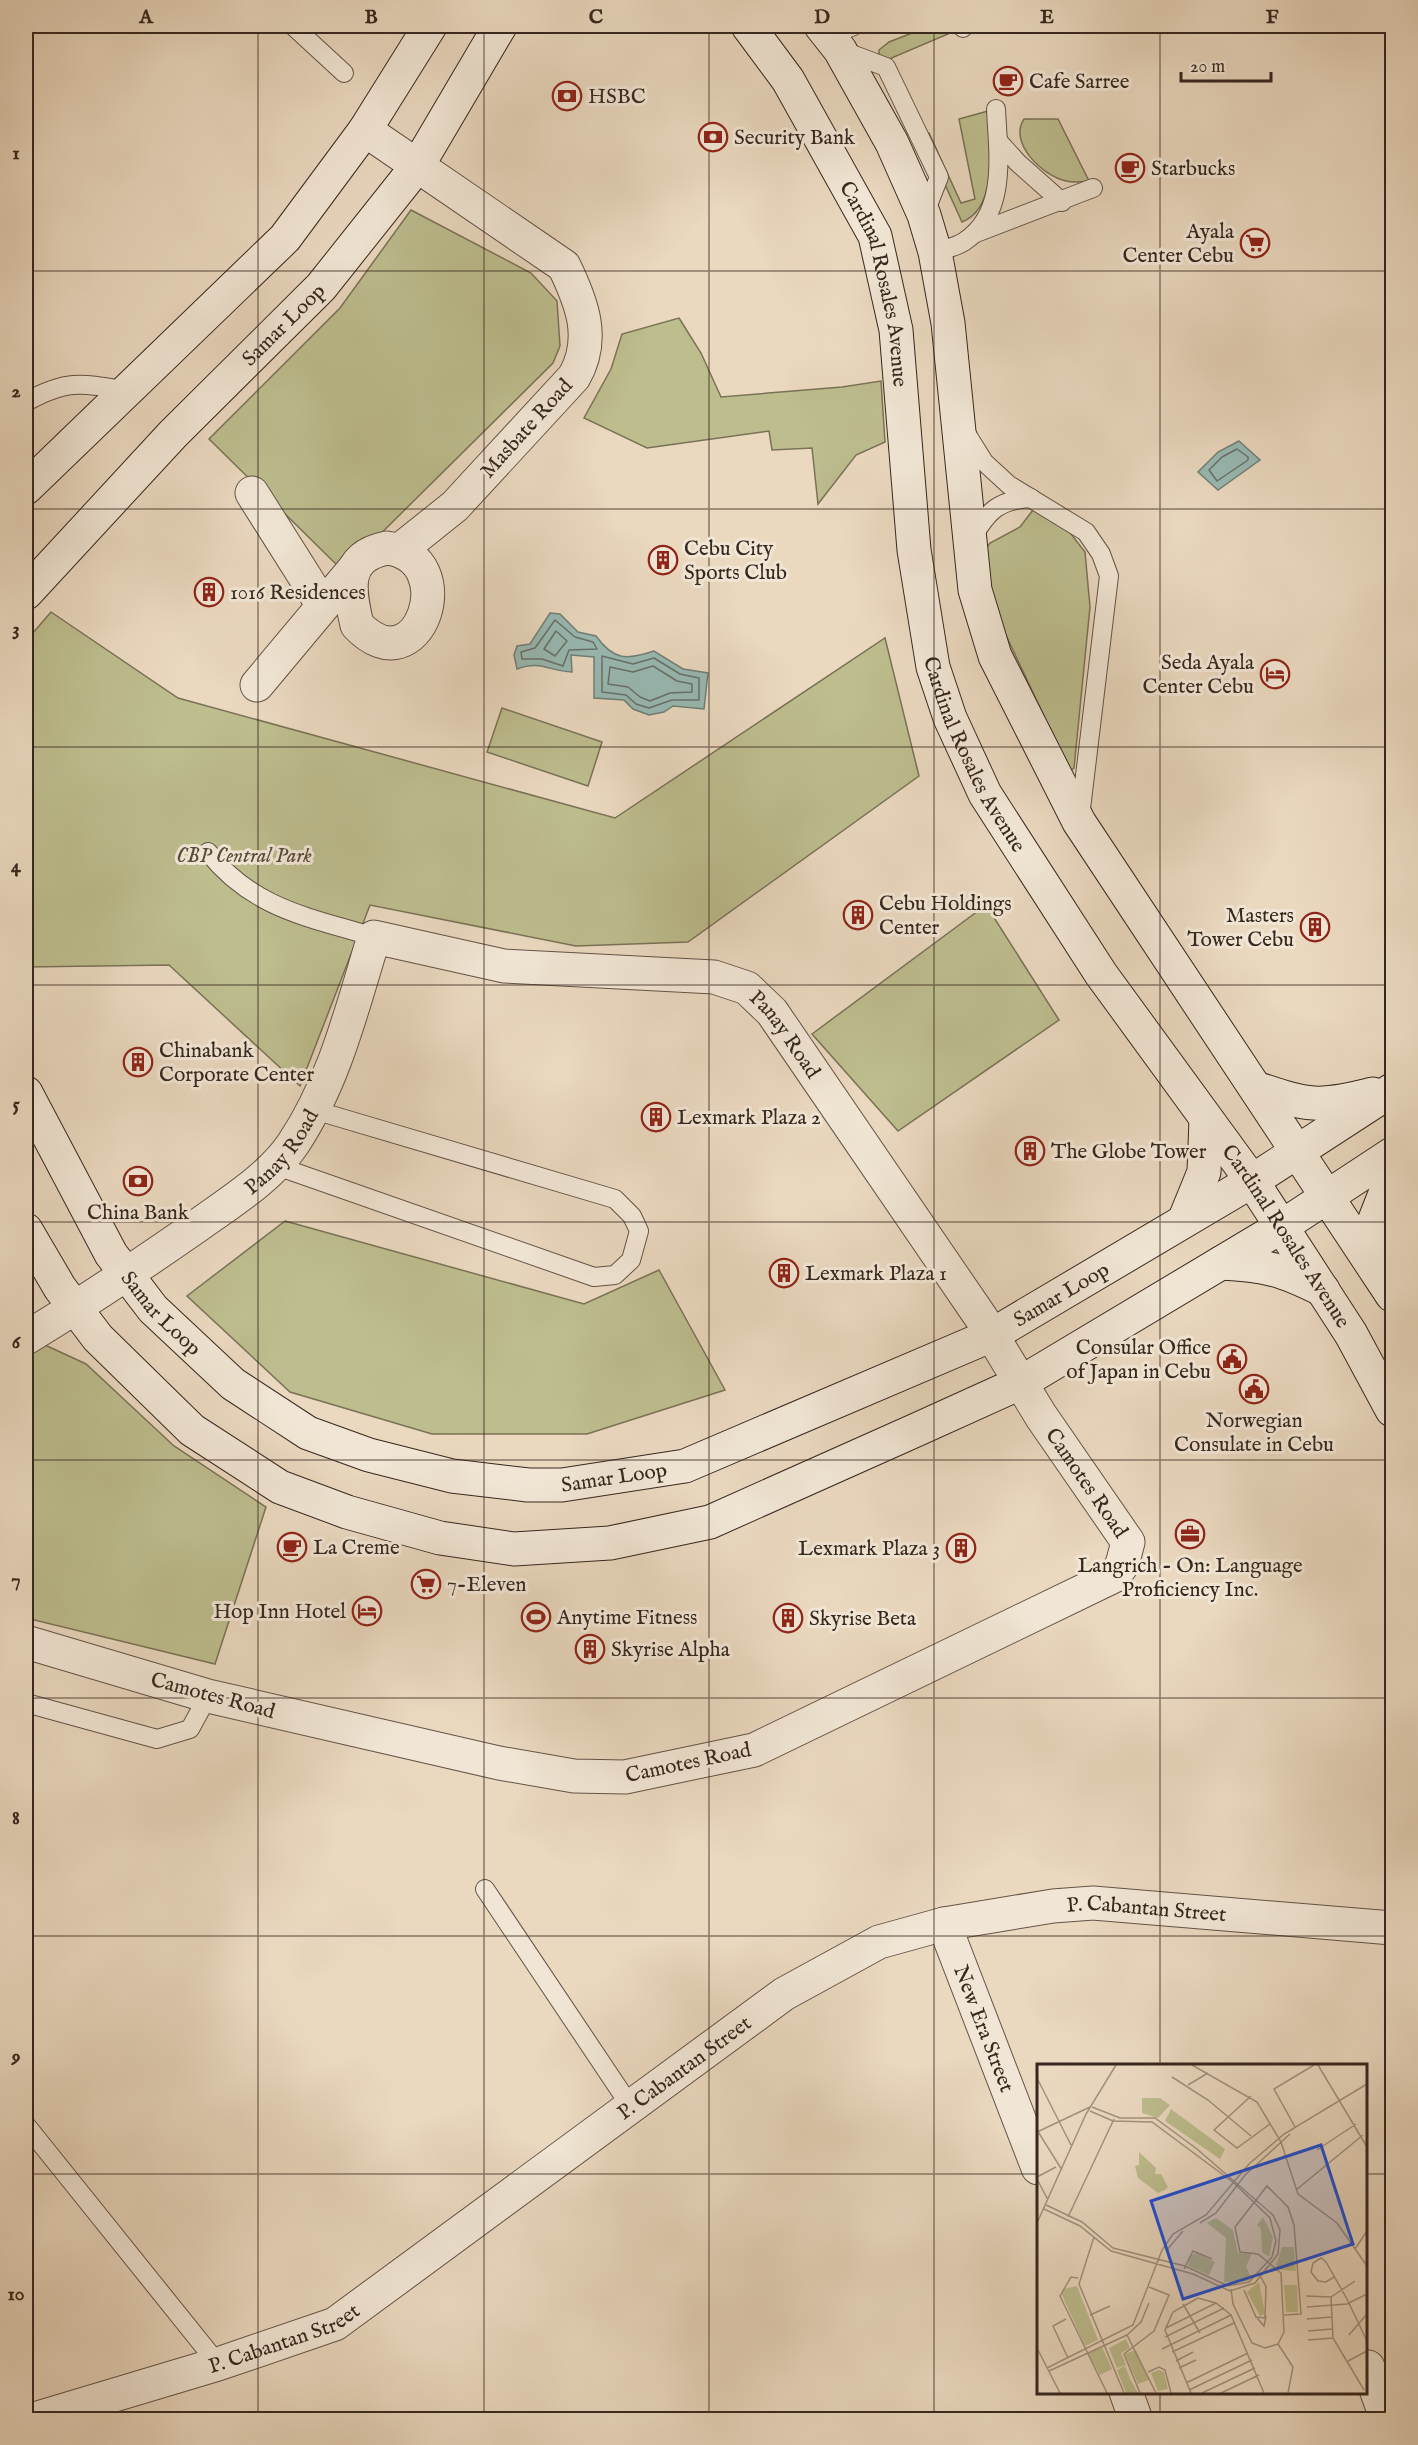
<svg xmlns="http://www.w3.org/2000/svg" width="1418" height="2445" font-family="'IM FELL English',serif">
<rect width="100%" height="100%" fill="#ead8bf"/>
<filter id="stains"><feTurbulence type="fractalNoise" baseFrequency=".00333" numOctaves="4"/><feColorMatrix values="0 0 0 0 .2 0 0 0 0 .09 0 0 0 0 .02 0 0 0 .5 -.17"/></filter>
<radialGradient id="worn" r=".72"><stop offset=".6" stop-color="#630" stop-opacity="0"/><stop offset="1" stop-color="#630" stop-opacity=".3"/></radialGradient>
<g fill="#bdbd8e" stroke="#7a7256" stroke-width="1.5">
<path d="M930 26H941L948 34 887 60 879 56V50L889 42Z"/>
<path d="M988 111C990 142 999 208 962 222L923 136 929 133 961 203 975 199 959 119Z"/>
<path d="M1024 119H1058L1089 181C1082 182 1074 183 1066 181 1043 176 1008 143 1024 119Z"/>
<path d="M411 210 531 273 557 301 560 346 553 363 343 571 209 439 340 308Z"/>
<path d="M679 318 701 353 721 397 842 387 881 381 885 442 856 455 818 504 812 448 772 450 769 431 647 448 584 418 611 369 622 334Z"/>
<path d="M1033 510 1064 525 1085 552 1090 607 1074 768 1070 771 1004 631 991 593 984 552 990 543 1020 527Z"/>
<path d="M51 612 178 698 615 818 885 638 919 776 688 942 576 946 370 905 300 1086 169 965 26 967V641Z"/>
<path d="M502 708 602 742 588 786 487 752Z"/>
<path d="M986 905 1059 1020 898 1131 812 1034Z"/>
<path d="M285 1221 584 1304 659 1270 725 1390 587 1434H432L290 1392 187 1296Z"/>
<path d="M45 1345 86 1364 174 1446 266 1507 215 1664 26 1618V1357Z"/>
</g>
<g fill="#98b9b3" stroke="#717f78" stroke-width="1.5">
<path d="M1239 441 1260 460 1218 490 1198 472 1218 452Z"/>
<path d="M550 613 560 614 578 632 596 636C614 661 627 660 654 651L683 669 708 673 704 709 673 706 664 712 649 715 633 709 624 700 594 698V657L571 655 572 672C549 671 540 660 517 669L514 655 517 646 530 644Z"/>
</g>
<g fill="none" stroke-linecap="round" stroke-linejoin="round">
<g stroke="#677069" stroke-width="1.5">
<path d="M1237 449 1248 457V460L1217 481 1209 470 1222 457Z"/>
<path d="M555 620 575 637 593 642 597 649 569 650 563 666 542 659H522L521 652 535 648Z"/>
<path d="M556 631 567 641 555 656 544 649Z"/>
<path d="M602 656 633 664 654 658 680 674 699 678V700H672L649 708 636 704 626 695 602 692Z"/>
<path d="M653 666 677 681 692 684V692L670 693 650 701 640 697 628 687 608 684 610 667 633 672Z"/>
</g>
<g stroke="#635347" stroke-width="20">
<g id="lane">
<path d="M293 26 344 73"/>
<path d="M961 26 963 28"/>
<path d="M830 35 854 26"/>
<path d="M841 50 886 67 939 177 924 215"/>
<path d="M998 141 1018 163 1062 202"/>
<path d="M976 233 1093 188"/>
<path d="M935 252C945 249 957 247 965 241 1008 212 998 153 996 109"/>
<path d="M26 402C67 379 82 383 127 391"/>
<path d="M966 433 984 462 1009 485 1086 532 1101 554 1109 576 1080 817"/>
<path d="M972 538C988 511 998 500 1031 498"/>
<path d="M208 852C253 909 309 917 374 937"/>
<path d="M274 1165 594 1277 615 1275 631 1260 639 1231 632 1216 615 1199 314 1110"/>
<path d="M26 1703 157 1739 190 1729 208 1696"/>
<path d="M485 1889 631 2107"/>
<path d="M26 2125 218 2364"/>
</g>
</g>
<g stroke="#635347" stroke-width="35">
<g id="street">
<path d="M365 130 564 266C582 303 596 339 574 377L455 506 400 550"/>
<path d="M252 493 322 604"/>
<path d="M387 548C464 558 419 690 357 625 349 590 342 557 387 548Z"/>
<path d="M257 685 354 569"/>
<path id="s1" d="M26 1338C84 1303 141 1265 197 1226 229 1203 271 1177 293 1144 335 1081 352 1008 374 937L504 966 714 977 747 988 772 1012 982 1319 1041 1416 1128 1542 1122 1565 1114 1576 754 1750 625 1777 574 1776 499 1763 208 1696 26 1642"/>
<path id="s2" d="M944 1924 1038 2168"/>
<path d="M1368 2367 1387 2420"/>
<path d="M1126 2392 1136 2420"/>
<path id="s3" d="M31 2420 218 2364 335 2324 784 1994 879 1942 944 1924 1053 1906 1093 1903 1392 1928"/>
</g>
</g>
<g stroke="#36271f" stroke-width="35">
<g id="secondary">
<path id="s4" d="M748 26 788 80 875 236 896 330 914 550 933 667 950 718 985 794 1101 974 1252 1181 1351 1334 1392 1410"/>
<path d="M821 26 840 50 892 143 924 215 935 252 948 323 975 590 995 656 1079 822 1392 1295"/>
<path d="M26 488 285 238 365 130 430 26"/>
<path id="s5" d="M26 593 173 434 321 287 418 165 500 26"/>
<path d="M1256 1088C1308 1106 1319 1108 1373 1094"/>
<path id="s6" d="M26 1093 111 1254 153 1309 233 1384 308 1433 369 1455 452 1476 528 1485H562L685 1466 992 1335 1252 1181 1392 1090"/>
<path d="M1184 1221 1204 1172 1206 1119"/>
<path d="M26 1230 60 1288 98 1338 192 1430 280 1487 347 1512 440 1538 514 1549 610 1543 710 1522 916 1430 1022 1382 1281 1227 1392 1154"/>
<path d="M1371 1262 1372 1227 1392 1176"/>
<path d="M1221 1263C1266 1265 1283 1270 1323 1290"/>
</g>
</g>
<use href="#lane" stroke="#f1e6d5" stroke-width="18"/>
<use href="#street" stroke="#f1e6d5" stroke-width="33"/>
<use href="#secondary" stroke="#f1e6d5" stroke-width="33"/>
</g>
<path fill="none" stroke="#36271f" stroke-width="1.5" stroke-opacity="0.55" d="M258 26V2420M484 26V2420M709 26V2420M934 26V2420M1160 26V2066M26 271H1392M26 509H1392M26 747H1392M26 985H1392M26 1222H1392M26 1460H1392M26 1698H1392M26 1936H1392M26 2174H1038M1366 2174H1392M1160 2392V2420"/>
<defs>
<g id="cafe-ring" transform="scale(1.5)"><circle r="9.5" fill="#f1e6d5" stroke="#8f2418" stroke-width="1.5"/><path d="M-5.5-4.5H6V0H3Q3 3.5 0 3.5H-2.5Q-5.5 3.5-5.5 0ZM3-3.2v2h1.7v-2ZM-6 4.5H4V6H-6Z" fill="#8f2418"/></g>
<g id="bank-ring" transform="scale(1.5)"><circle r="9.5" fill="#f1e6d5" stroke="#8f2418" stroke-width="1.5"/><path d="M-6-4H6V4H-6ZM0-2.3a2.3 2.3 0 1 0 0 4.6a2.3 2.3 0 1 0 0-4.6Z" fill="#8f2418"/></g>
<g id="supermarket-ring" transform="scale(1.5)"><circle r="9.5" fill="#f1e6d5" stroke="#8f2418" stroke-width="1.5"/><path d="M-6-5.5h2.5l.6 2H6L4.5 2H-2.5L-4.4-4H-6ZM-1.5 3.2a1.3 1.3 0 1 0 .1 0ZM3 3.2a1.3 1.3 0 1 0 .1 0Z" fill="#8f2418"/></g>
<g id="building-ring" transform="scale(1.5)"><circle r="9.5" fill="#f1e6d5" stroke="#8f2418" stroke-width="1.5"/><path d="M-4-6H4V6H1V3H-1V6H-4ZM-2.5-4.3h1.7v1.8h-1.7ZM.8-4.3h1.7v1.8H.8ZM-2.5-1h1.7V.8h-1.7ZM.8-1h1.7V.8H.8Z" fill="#8f2418"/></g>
<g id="hotel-ring" transform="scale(1.5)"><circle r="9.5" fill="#f1e6d5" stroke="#8f2418" stroke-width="1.5"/><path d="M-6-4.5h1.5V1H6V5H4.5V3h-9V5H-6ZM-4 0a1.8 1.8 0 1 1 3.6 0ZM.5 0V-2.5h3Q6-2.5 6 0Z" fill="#8f2418"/></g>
<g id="civic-ring" transform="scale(1.5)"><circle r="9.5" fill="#f1e6d5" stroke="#8f2418" stroke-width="1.5"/><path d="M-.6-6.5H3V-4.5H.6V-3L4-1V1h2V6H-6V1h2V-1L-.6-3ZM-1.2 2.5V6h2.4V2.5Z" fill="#8f2418"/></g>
<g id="office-ring" transform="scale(1.5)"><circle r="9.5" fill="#f1e6d5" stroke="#8f2418" stroke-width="1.5"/><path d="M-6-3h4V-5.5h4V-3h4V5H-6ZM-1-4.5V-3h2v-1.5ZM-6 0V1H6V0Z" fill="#8f2418"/></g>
<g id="stadium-ring" transform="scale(1.5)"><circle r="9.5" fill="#f1e6d5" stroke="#8f2418" stroke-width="1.5"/><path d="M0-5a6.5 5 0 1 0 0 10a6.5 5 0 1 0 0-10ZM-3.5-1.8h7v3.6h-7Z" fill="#8f2418"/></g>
</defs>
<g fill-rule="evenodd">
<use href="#cafe-ring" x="1008" y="81"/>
<use href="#bank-ring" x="567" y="96"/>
<use href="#bank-ring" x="713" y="137"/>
<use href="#cafe-ring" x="1130" y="168"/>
<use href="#supermarket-ring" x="1255" y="243"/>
<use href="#building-ring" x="663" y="560"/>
<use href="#building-ring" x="209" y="592"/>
<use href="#hotel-ring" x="1275" y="674"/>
<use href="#building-ring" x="858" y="915"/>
<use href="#building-ring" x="1315" y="927"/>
<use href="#building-ring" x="138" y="1062"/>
<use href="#building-ring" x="656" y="1117"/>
<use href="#building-ring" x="1030" y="1151"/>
<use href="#bank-ring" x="138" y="1181"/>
<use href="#building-ring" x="784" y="1273"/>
<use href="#civic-ring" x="1232" y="1359"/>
<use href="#civic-ring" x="1254" y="1389"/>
<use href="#office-ring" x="1190" y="1534"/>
<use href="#cafe-ring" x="292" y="1547"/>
<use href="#building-ring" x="961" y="1548"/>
<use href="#supermarket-ring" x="426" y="1584"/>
<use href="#hotel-ring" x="367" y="1611"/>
<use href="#stadium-ring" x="536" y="1617"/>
<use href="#building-ring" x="788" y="1618"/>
<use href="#building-ring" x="590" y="1649"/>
</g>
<g text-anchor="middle" stroke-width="6" stroke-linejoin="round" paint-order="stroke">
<g font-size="21" fill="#36271f" stroke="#f1e6d5" text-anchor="start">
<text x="1029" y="88">Cafe Sarree</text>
<text x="588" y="103">HSBC</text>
<text x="734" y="144">Security Bank</text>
<text x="1151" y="175">Starbucks</text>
<text x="1234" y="238" text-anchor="end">Ayala<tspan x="1234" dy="24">Center Cebu</tspan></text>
<text x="684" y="555">Cebu City<tspan x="684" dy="24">Sports Club</tspan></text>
<text x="230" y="599">1016 Residences</text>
<text x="1254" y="669" text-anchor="end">Seda Ayala<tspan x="1254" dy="24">Center Cebu</tspan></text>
<text x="879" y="910">Cebu Holdings<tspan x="879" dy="24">Center</tspan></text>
<text x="1294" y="922" text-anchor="end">Masters<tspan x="1294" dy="24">Tower Cebu</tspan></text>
<text x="159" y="1057">Chinabank<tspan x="159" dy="24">Corporate Center</tspan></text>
<text x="677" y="1124">Lexmark Plaza 2</text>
<text x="1051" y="1158">The Globe Tower</text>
<text x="138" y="1219" text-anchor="middle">China Bank</text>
<text x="805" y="1280">Lexmark Plaza 1</text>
<text x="1211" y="1354" text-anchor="end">Consular Office<tspan x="1211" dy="24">of Japan in Cebu</tspan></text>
<text x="1254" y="1427" text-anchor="middle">Norwegian<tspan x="1254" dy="24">Consulate in Cebu</tspan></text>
<text x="313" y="1554">La Creme</text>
<text x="940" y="1555" text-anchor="end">Lexmark Plaza 3</text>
<text x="1190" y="1572" text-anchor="middle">Langrich - On: Language<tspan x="1190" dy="24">Proficiency Inc.</tspan></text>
<text x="447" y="1591">7-Eleven</text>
<text x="346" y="1618" text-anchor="end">Hop Inn Hotel</text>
<text x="557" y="1624">Anytime Fitness</text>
<text x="809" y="1625">Skyrise Beta</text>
<text x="611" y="1656">Skyrise Alpha</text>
</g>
<g font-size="21" fill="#36271f" stroke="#f1e6d5">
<text dy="7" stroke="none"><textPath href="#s4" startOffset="292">Cardinal Rosales Avenue</textPath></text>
<text dy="7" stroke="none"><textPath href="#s5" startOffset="372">Samar Loop</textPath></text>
<text transform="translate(526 428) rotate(-48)" y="7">Masbate Road</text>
<text dy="7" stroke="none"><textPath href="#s4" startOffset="778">Cardinal Rosales Avenue</textPath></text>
<text dy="7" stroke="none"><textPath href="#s1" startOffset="993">Panay Road</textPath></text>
<text dy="7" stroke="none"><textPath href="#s1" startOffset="318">Panay Road</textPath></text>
<text dy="7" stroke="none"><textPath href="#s4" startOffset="1354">Cardinal Rosales Avenue</textPath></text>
<text dy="7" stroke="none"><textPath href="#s6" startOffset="1250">Samar Loop</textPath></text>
<text dy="7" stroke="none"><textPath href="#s6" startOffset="260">Samar Loop</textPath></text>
<text dy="7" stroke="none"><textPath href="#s6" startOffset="764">Samar Loop</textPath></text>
<text dy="7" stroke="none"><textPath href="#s1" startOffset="1534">Camotes Road</textPath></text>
<text transform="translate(213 1695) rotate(15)" y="7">Camotes Road</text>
<text transform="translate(688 1762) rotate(-12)" y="7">Camotes Road</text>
<text dy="7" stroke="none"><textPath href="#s3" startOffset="1256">P. Cabantan Street</textPath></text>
<text dy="7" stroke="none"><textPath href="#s2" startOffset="112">New Era Street</textPath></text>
<text dy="7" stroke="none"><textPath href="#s3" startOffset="752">P. Cabantan Street</textPath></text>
<text dy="7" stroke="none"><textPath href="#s3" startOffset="266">P. Cabantan Street</textPath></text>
</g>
<g font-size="21" font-style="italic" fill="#584c3b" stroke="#f1e6d5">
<text x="244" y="862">CBP Central Park</text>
</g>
</g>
<g transform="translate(1037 2064)">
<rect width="330" height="330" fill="#ead8bf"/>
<path d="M105 34H123L133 41 121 54 105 49ZM134 45 188 85 183 95 128 57ZM102 88 119 104 118 110H124L131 123 128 126 121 129 101 114 98 102 102 101ZM226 153 236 173 232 193 225 188 224 165 220 161ZM179 154 196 166 201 189 215 190 209 202 214 214 211 217 187 218 189 174 170 159ZM245 183H257L259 207 244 206 239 202ZM159 189 178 198 172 211 151 202 153 192ZM222 218 228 250 223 252 210 228ZM247 221H260L261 248H249ZM40 222 61 276 48 282 25 231 26 225ZM89 275 93 284 84 289 89 301 80 304 72 284ZM65 283 75 305 63 311 51 289ZM99 286 112 316 101 320 88 290ZM88 302 93 315 101 329H89L80 306ZM122 306 127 308 131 325 121 327 114 309Z" fill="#bdbd8e"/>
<path fill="none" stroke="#a2917f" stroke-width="1.5" d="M155 1 220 38 244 78 261 130 300 159 330 202M281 1 330 83M135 13 171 36 214 72M0 14 34 81M151 21 171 9M214 32 177 66 200 84 233 60M258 63 237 25 277 1M0 66 25 106M0 68 53 43M280 86 319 60M0 113 19 103M0 115 11 136M259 126 326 71M9 141 45 158 76 184 148 202 191 222 212 218 235 193 239 177 233 154 197 119 115 58 76 57 53 47M7 145 43 162 74 187 156 210 193 227 218 219 241 190 243 166 236 151 160 85 118 54H83L55 43M31 153 77 55M0 159 49 50 79 1M163 159 179 149 208 111 253 70M57 173 42 220 87 329M318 185 330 167M129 187 146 167M147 205 156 187 175 195M297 213 289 218 281 217 274 208 276 199 284 194 289 198 310 235 330 277M41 214 34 213 23 232 70 329M194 225 196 240 215 279 228 284 241 280 247 268 244 209 221 190 203 188 198 163 230 122 251 143 257 161 264 250 247 251M207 226 219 253 228 254 229 223 224 213M269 232 294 233M294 233 296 274 327 326M294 233 318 217M146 240 163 269M270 243 310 240 330 230M53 251 73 242M220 254 227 262 229 252M29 255 16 262 31 294M270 255 295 253M129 264 179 239M271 267 295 265M90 271 119 329M312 271 330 250M128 273 187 244M271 276 296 274M241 280 256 303 251 329M0 284 23 329M125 285 194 251M135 288 197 259M139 297 156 288M311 297 330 287M10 304 96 261 125 186 136 170 169 151 212 100 247 70 330 20M142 304 159 296M12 307 90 271 104 258 112 239M111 308 122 303 128 306 134 329M149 319 211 289M152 326 215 296M103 329 87 290 117 267 132 231 112 223M154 329 128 266 136 248 161 234 179 239 194 251 227 329M165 329 218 304M184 329 222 311"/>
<path fill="#1d4ed8" fill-opacity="0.15" stroke="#1d4ed8" stroke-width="3" d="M284 81 316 180 146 235 114 137Z"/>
<rect width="330" height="330" fill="none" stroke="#36271f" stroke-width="3"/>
</g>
<rect width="1418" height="2445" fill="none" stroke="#ead8bf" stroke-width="66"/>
<path d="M1181 72v9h90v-9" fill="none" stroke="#36271f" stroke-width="3"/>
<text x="1190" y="72" font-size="18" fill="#36271f" stroke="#f1e6d5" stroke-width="4.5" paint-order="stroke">20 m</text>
<rect x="33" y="33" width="1352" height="2379" fill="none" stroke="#36271f" stroke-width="2"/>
<g font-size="20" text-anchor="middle" font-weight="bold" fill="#36271f">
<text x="146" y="23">A</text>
<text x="371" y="23">B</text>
<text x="596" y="23">C</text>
<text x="822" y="23">D</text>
<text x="1047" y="23">E</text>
<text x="1272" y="23">F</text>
<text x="16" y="159">1</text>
<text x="16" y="397">2</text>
<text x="16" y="635">3</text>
<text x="16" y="872">4</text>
<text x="16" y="1110">5</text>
<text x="16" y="1348">6</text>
<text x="16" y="1586">7</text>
<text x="16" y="1824">8</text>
<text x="16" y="2062">9</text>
<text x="16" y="2300">10</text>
</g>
<rect width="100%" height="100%" filter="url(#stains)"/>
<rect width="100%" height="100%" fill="url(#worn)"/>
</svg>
